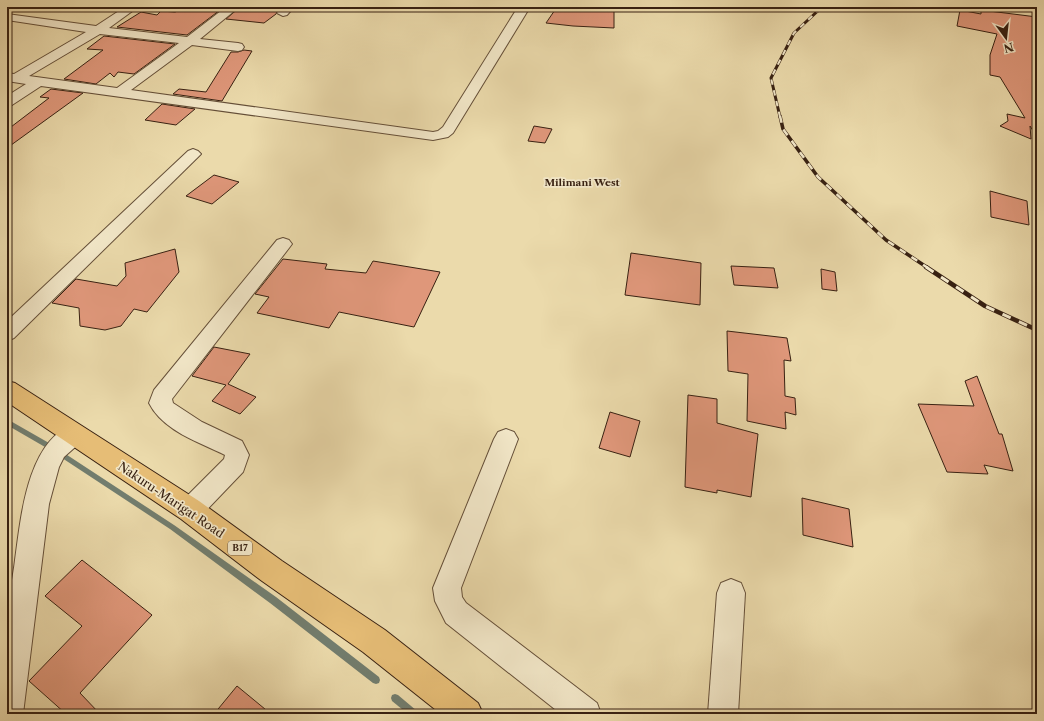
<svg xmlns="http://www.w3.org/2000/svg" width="1044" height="721" font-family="'Libre Caslon Text',serif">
<rect width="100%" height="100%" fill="#ebdaab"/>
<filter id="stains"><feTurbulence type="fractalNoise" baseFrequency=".005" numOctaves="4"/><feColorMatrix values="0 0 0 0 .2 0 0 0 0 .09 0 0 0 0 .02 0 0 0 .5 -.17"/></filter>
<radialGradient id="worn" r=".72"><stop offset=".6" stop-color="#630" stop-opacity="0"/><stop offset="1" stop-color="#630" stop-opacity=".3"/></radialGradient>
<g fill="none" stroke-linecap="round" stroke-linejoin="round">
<g fill="#727d6e" fill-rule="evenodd">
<path d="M7 419 49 443 50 445 49 447 47 448 45 447 7 425Z"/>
<path d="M61 451 174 525 276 597 379 677 380 680 379 683 376 684 373 683 270 603 170 529 59 456 58 454 59 452Z"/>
<path d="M395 694 398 695 417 711 418 714H408L392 701 391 698 392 695Z"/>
</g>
</g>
<g fill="#df977a" stroke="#382112">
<path d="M185 7H224L187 35 117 27 141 12 157 15 161 11 175 12 178 11H183Z"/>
<path d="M240 7H280L276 14 264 23 226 19Z"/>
<path d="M557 7H585L614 11V28L573 26 546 23Z"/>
<path d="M960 10 981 14V10L1037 17V137L1030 126 1031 139 1000 126 1008 121 1007 114 1025 118 1000 77 990 75V55L997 34 957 26Z"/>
<path d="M104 36 175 44 134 74 118 72 114 77 110 73 96 84 64 79 103 50 87 49Z"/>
<path d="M244 50 252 51 222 101 173 94 179 89 206 92 231 52H238Z"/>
<path d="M51 89 83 93 7 148V130L49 98 40 97Z"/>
<path d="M162 104 195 109 176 125 145 120Z"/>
<path d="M534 126 552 129 545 143 528 141Z"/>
<path d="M214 175 239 182 212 204 186 196Z"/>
<path d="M990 191 1027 201 1029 225 991 217Z"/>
<path d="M175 249 179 272 147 312 134 309 121 326 105 330 80 326 79 308 52 303 76 279 117 286 126 276 125 263Z"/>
<path d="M631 253 701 263 700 305 625 295Z"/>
<path d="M283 259 327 264 325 269 366 273 373 261 440 272 414 327 339 312 329 328 257 313 269 297 255 294Z"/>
<path d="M731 266 774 268 778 288 734 285Z"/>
<path d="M821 269 835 272 837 291 822 289Z"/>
<path d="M727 331 787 338 791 361 784 360 785 396 795 398 796 415 785 412 786 429 747 421 748 374 728 371Z"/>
<path d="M214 347 250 354 228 384 256 397 240 414 212 401 226 385 192 376Z"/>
<path d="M977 376 999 434H1002L1013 471 984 465 988 474 947 472 918 404 974 406 965 381Z"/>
<path d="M688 395 717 399V423L758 434 751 497 717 490V493L685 487Z"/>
<path d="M610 412 640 421 630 457 599 448Z"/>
<path d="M802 498 849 509 853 547 803 535Z"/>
<path d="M82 560 152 615 80 693 100 714H66L29 681 82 626 45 596Z"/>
<path d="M237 686 271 714H214Z"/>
</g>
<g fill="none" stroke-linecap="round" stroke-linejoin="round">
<g stroke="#654f38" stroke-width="2">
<g id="minor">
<path d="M125 7H138L109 28 187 37 226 7H239L200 39 238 43 242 44 244 47 242 50 238 51 192 45 131 90 433 132 438 131 443 127 518 7H530L453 133 448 137 433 140 41 86 12 105 7 106V96L26 84 7 81V73L14 74 86 32 7 20V14L96 26ZM100 34 179 43 117 88 29 76Z"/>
<path d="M282 7H294L287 15 283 16 277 13Z"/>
<path d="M193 149 198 151 201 154 198 157 14 338 7 341V321L188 151Z"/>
<path d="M283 238 289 240 292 244 289 248 172 399 173 403 202 422 242 441 249 455 243 472 199 518 190 522 181 518 177 510 181 502 224 459 225 455C199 442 163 431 149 403L154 390 277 240Z"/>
<path d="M74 424 82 427 86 434 82 441 64 457 59 467 49 504 23 714H7C7 682 5 649 7 617 8 598 13 578 15 560 21 517 27 441 74 424Z"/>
<path d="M506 429 514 432 518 439 461 588 462 597 466 603 597 703 601 714H561L446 623 435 601 433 588 494 439 498 432Z"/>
<path d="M731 579 741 583 745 593 738 714H708L717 593 721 583Z"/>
</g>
</g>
<g stroke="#382112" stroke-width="2">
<path id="major" d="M7 381 15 383 199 501 282 561 385 630 478 703 483 714H441L363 652 262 581 181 519 7 402Z"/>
</g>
<use href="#minor" fill="#f2e7c8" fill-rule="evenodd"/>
<use href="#major" fill="#e6bd76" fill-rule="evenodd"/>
<g stroke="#382112" stroke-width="3">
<path id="rail-far2" d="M780 117 771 78 794 33 822 7"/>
</g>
<g stroke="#382112" stroke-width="3.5">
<path id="rail-far1" d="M780 116 783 129 818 177 886 240 928 268"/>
</g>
<g stroke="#382112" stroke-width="4.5">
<path id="rail" d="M926 267 985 306 1037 330"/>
</g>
<use href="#rail-far2" stroke="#f2e7c8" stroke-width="2" stroke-dasharray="5.5" stroke-linecap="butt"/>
<use href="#rail-far1" stroke="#f2e7c8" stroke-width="2.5" stroke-dasharray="7" stroke-linecap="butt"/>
<use href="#rail" stroke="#f2e7c8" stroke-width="3" stroke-dasharray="9" stroke-linecap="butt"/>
</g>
<g text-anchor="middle" stroke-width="3.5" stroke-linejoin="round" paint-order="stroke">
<rect fill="#f2e7c8" stroke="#705c49" stroke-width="1" x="228" y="541" width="24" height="14" rx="3"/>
<g font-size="9" font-weight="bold" fill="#382112">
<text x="240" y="551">B17</text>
</g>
<g font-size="10" font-weight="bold" fill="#382112" stroke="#f2e7c8">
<text x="582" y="186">Milimani West</text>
</g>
<g font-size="12" fill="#382112" stroke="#f2e7c8">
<text transform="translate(171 500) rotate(34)" y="4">Nakuru-Marigat Road</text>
</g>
</g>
<rect width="1044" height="721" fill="none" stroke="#ebdaab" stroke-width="24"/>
<rect x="8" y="8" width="1028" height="705" fill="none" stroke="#382112" stroke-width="2"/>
<rect x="12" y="12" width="1020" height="697" fill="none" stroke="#382112"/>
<g transform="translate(1006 38) rotate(165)" stroke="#f2e7c8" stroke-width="3" paint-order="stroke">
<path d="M0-3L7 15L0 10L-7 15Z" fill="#382112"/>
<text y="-6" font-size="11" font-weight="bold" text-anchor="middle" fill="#382112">N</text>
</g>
<rect width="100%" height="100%" filter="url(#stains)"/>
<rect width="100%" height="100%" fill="url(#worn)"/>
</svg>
